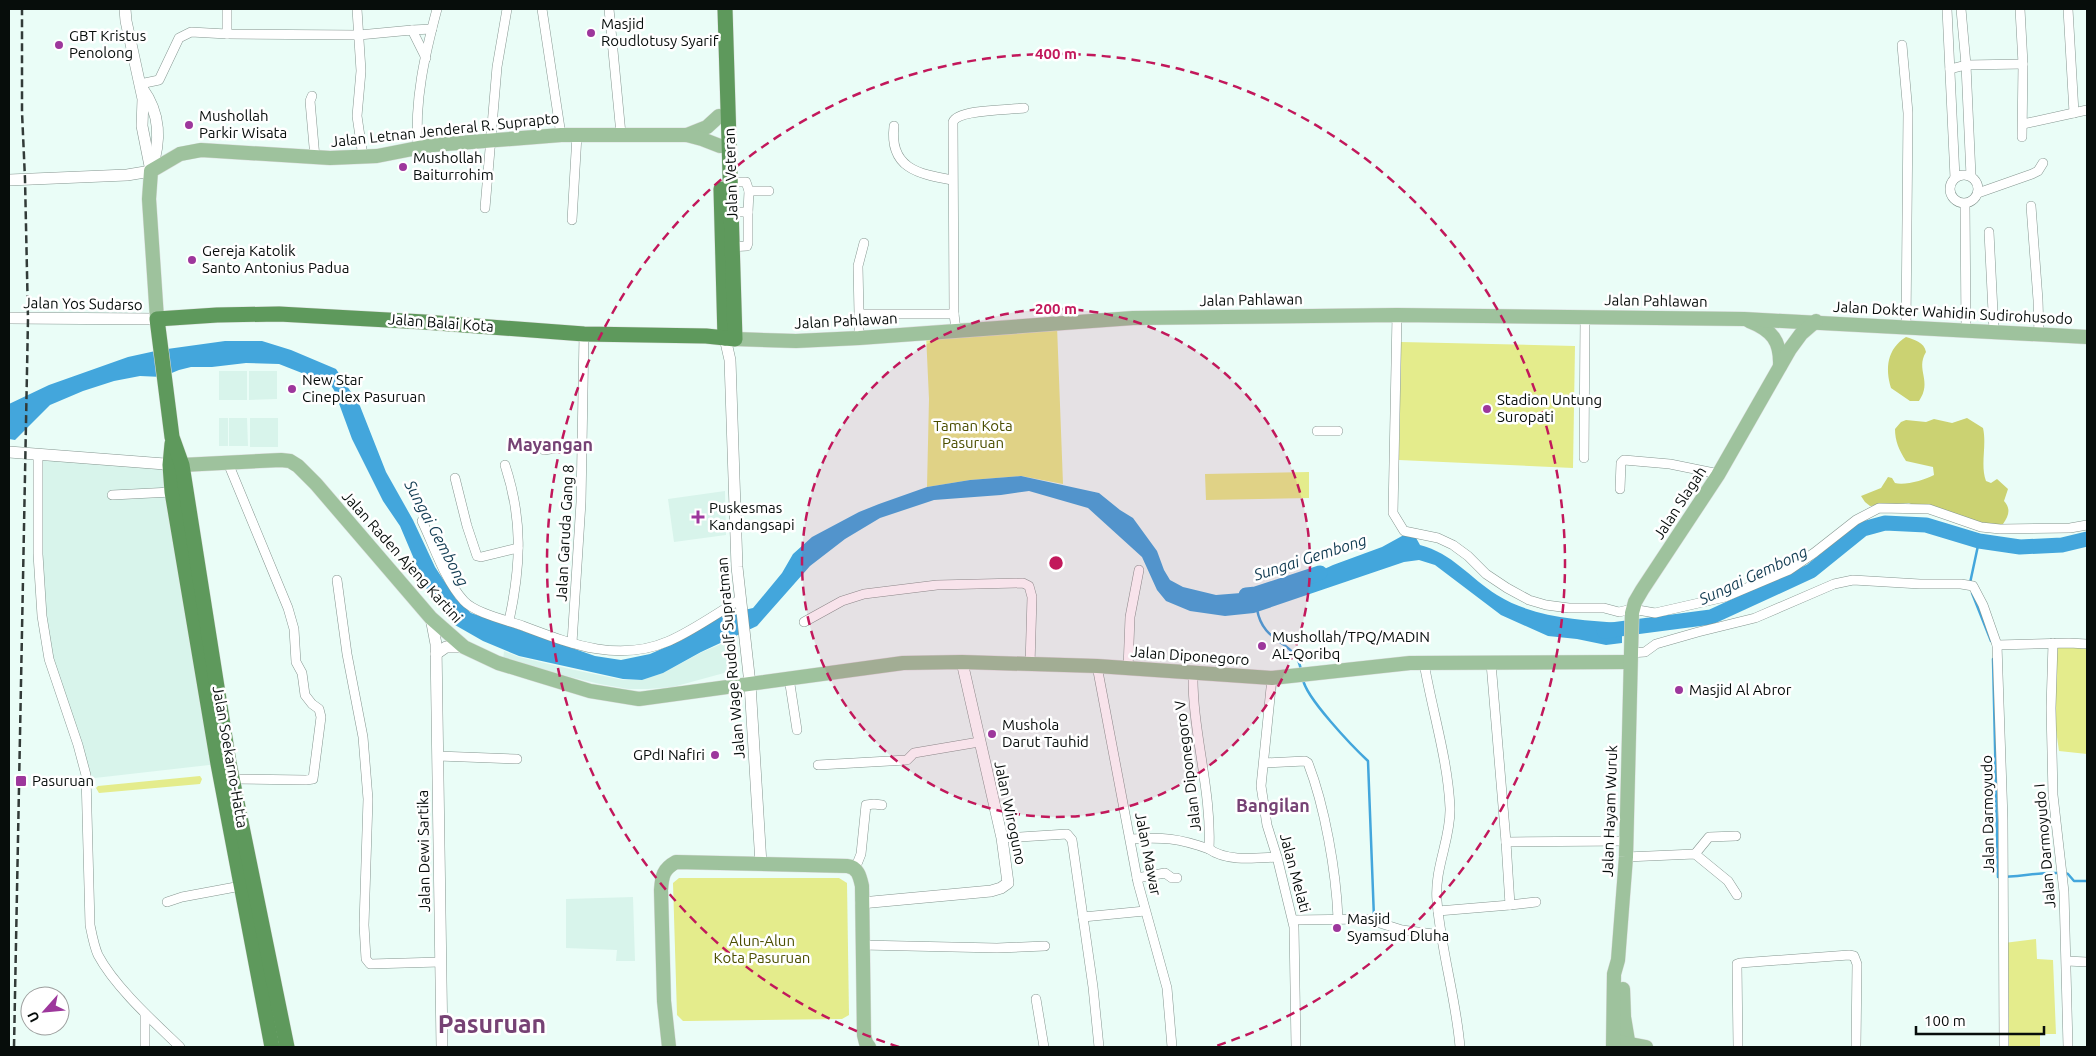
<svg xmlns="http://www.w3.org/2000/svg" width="2096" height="1056" font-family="Ubuntu,sans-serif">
<rect width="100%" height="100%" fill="#eafdf7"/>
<g fill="#d8f4eb">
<rect x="219" y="371" width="28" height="29"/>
<path d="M249 371H277V399L249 400Z"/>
<rect x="219" y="418" width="9" height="28"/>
<path d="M229 418H247L248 446H229Z"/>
<rect x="250" y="418" width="28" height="29"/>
<path d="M38 456 170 465 218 764 86 779 59 689 42 617Z"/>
<path d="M725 491 726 535 674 542 668 499Z"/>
<path d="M733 639 735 670 673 687 648 689H628L600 684 503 661 504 651 519 657 570 669 623 680H642L663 673 702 652Z"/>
<path d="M633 897 635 961H616L617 950 566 948V899Z"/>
</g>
<g fill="#e4ec8c">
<path d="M1057 326 1063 484 1021 476 970 480 927 487 929 399 926 334Z"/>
<path d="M1401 342 1575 346 1573 468 1399 460Z"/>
<path d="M1309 472V498L1206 500 1205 474Z"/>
<path d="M2067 646 2087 649V754L2059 751 2053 709 2055 647Z"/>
<path d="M200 776 202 779 200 784 99 793 96 788 98 786Z"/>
<path d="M679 878H839L847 883 849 1015 842 1019 687 1021H683L677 1015 673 883Z"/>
<path d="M2036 939 2037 959 2053 960 2056 1034H2040V1047H2005L2004 943Z"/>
</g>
<g fill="#cbd272">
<path d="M1906 337C1915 340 1924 342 1926 352 1915 370 1933 381 1919 401H1910L1891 388C1885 368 1887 349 1906 337Z"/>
<path d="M1967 418 1983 428C1987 445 1980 465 1986 481L1991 483 1997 479 2008 489 2004 501C2011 509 2009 515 2003 524L1989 525 1927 512 1909 503 1870 506 1865 502 1861 496 1881 488 1888 477 1892 478 1895 483C1904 486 1925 480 1934 475L1933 467 1906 461C1899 450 1895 441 1895 429L1901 422 1906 420 1926 422 1934 419 1952 423Z"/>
</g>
<path fill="#43a6dc" d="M225 341H262L291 350 336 369 360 406 386 472 413 520 435 567 456 599 471 613 595 656 621 660 650 654 682 640 722 615 753 608 782 573 793 554 812 537 859 512 879 504 927 487 970 480 1021 476 1099 493 1120 510 1133 518 1157 551 1164 570 1170 580 1183 587 1216 595 1266 591 1296 582 1333 565 1382 547 1402 536H1415L1420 545C1452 553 1470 578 1497 595 1534 618 1580 620 1622 623V643L1606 645 1577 639 1548 636 1501 615 1435 565 1419 560 1404 562 1254 613 1225 616 1190 611 1166 601 1157 590 1142 557 1088 508 1029 491 1001 495 934 500 880 518 845 539 810 566 757 626 701 652 663 673 642 680 623 679 519 656 483 641 455 625 428 592 400 526 383 501 352 439 334 390 330 384 279 364 246 363 212 367H191L179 370 162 377 140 376 114 381 83 391 50 405 15 440 9 439V404L49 385 128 357 160 350Z"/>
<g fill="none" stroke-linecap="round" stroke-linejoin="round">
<g stroke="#43a6dc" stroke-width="2.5">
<path d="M1970 583 1979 541"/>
<path d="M1972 593 1991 641"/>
<path d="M1257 609C1263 646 1297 639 1301 671"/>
<path d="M1993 659 1998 877C2019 877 2038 872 2059 873"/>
<path d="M1303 679C1305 697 1353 747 1368 761L1374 918"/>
<path d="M2065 873 2068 874 2074 881H2087"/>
</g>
<g stroke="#43a6dc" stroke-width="15">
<path d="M1246 595 1256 594 1320 573"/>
<path d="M1604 631 1711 617 1811 571 1863 529 1885 523 1926 525 1979 541 2020 547 2062 545 2087 539"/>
</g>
<g stroke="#859690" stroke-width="10">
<g id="street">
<path d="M357 9 361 71 357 116 363 157"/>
<path d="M542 9 561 135"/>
<path d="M609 9 621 134"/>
<path d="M1947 9 1955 178"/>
<path d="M1961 9 1966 65 1971 176"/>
<path d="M2020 9 2023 64 2022 137"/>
<path d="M2068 9 2074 113"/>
<path d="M412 30 432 29"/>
<path d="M227 34V9"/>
<path d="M1902 45 1908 113 1906 328"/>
<path d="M1950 69 1966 65 2023 64"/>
<path d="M140 84 159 80 179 38 191 32 227 34 359 35 412 30 426 58"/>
<path d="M312 96 310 101 315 158"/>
<path d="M2023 124 2087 110"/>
<path d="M894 126C889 168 918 174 952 180"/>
<path d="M418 148C414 101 425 54 437 9"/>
<circle cx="1964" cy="189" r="14"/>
<path d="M731 182H746L749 191H769"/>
<path d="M1978 193 2032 174 2038 171 2043 163"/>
<path d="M1965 204 1966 331"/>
<path d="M2031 206 2038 300 2039 335"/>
<path d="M485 208 497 67 507 9"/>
<path d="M748 212 749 191"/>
<path d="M572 220 577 135"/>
<path d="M1989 232 1994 332"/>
<path d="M730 247 747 246 748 243V212H732"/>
<path d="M859 314 858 266 864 243"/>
<path d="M1397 315 1393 513 1404 531 1438 538 1453 545 1468 556 1486 574 1507 588 1529 600 1546 605 1569 608H1604L1619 612 1632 609 1655 613 1725 597 1789 570 1814 553 1856 520 1879 508 1929 509 1981 527 2000 529 2070 528 2087 525"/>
<path d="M956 330 954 314 953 122C958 109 1010 110 1024 108"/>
<path d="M859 338V314H954"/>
<path d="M1317 431H1338"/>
<path d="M544 450 582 444"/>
<path d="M38 454V554L42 616 49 659 78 745 86 775 90 925C92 935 94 946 98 955 115 987 154 1022 180 1047"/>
<path d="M1584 458 1585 316"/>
<path d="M228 463 288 608 294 629 296 662 302 673 305 695 312 704 319 709 321 717 313 779 306 780 232 779"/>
<path d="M505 465C523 520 521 565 509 621"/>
<path d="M455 478 467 526 477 556 481 557 518 548"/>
<path d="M1620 489 1621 463 1624 460 1670 464 1719 474"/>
<path d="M112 495 172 492"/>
<path d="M422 521C435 548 444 579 464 601 475 613 506 620 523 626 571 644 618 663 669 641 694 630 717 613 741 599"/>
<path d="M337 580 347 654 363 737 368 799 364 925 366 959 370 964 440 962"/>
<path d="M804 622 842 601 864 594 937 585 1023 583 1029 586 1032 597 1030 665"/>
<path d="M572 643 581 502 584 334"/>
<path d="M2053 643 2051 708 2053 795 2064 892 2068 1047"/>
<path d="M1997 645 2069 643 2087 644"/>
<path d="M1630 653 1645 652 1656 644 1698 632 1755 618 1834 584 1853 580 1920 584H1961L1973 586 1983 605 1997 645 2003 820 2004 1047"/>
<path d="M1424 663C1432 710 1448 760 1450 808 1451 839 1434 868 1437 901 1441 951 1456 998 1460 1047"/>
<path d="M1491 663 1506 842 1627 841"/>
<path d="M1097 666 1138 883 1167 988 1172 1047"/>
<path d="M1128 669 1130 617 1139 570"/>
<path d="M789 678 797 730"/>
<path d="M1272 678 1261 786 1267 825 1277 857 1294 927 1296 1047"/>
<path d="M438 756 517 759"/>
<path d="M1264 763 1305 761 1308 763C1325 807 1336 871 1338 918"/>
<path d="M818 765 907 760 914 753 979 742"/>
<path d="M1002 838 1067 834 1072 840 1093 987 1099 1047"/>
<path d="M1131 839C1163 837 1178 838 1209 849 1212 790 1192 732 1193 673"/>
<path d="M1506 842 1510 905 1536 902"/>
<path d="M1209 849C1227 862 1256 858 1277 857"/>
<path d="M1695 854 1709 837 1736 836"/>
<path d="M1626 857 1695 854 1728 881 1737 895"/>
<path d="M855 869 861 854 866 805 874 804 882 805"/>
<path d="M1137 878 1165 873 1172 878H1177"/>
<path d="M167 902 182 897 241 886"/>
<path d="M1438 911 1510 905"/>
<path d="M1083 917 1145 911"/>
<path d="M1293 920 1367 919 1402 930 1441 935"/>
<path d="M862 945 997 948 1045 946"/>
<path d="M2067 961 2087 962"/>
<path d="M1036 999 1044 1047"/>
<path d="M145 1014V1047"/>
<path d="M1738 1047 1737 964 1740 963 1849 955 1854 956 1857 964 1856 1047"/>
</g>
</g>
<g stroke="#859690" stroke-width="12">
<g id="secondary">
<path d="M125 9 126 21 143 99 142 126 151 171"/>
<path d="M142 88C161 114 161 141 151 171"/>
<path d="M9 180 127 175 151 171"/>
<path d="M9 318 157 319"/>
<path d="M725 338 730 360 737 567 750 684 761 864"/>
<path d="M9 452 178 465"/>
<path d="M431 618 436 644 442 1047"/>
<path d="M436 654 446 647H464"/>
<path d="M861 903 991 891 1001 888 1008 883 1002 838 962 662"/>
</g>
</g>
<g stroke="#dcdddd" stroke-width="15">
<g id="primary">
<path d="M687 135 707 127 719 116"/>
<path d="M157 319 149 199 151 171 180 154 201 150 330 158 377 156 433 145 561 135H687L702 139 720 146"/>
<path d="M1749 321C1772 330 1781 341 1780 366"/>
<path d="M735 339 796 341 859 338 1133 318 1397 315 1744 319 2087 337"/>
<path d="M182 465 281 460 290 461 298 466 316 484 431 618 464 647 498 663 531 673 590 691 639 699 903 663 962 662 1097 666 1272 678 1410 663 1630 662"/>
<path d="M1623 989 1624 1017 1629 1047"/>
<path d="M1620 1042 1646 1047"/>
<path d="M669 1047 664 1001 661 890C662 876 663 869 676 862L847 866C858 867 860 877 862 886L864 1035 866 1043 869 1047"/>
<path d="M1613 1047 1614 974 1618 960 1626 857 1632 613 1635 602 1642 590 1718 475 1790 349 1801 334 1816 321"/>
</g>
</g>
<g stroke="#dcdddd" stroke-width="16">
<g id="highway">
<path d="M721 189 725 338"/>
<path d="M172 444 170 465 172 492 218 764 272 1047"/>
<path d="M287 1047 229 763 182 465 172 437 157 319 217 315 279 314 424 322 584 334 706 336 735 339 725 9"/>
</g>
</g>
<use href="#street" stroke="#fff" stroke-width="9"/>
<use href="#secondary" stroke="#fff" stroke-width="11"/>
<use href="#primary" stroke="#9ec29d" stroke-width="14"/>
<use href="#highway" stroke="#5e995c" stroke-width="15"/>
<path stroke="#323b38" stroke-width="2.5" stroke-dasharray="8 4" stroke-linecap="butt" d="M14 1047 28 319 25 179 22 112V9"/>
</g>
<circle cx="1056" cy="563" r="254" fill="#c2185b" fill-opacity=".12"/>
<g fill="none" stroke="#c2185b" stroke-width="2.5" stroke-dasharray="9 6">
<circle cx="1056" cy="563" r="254"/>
<path d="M899 1047A509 509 0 1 1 1213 1047"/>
</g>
<g fill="#9d379c" stroke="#fff" stroke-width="2">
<circle cx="591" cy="33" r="5"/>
<circle cx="59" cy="45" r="5"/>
<circle cx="189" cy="125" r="5"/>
<circle cx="403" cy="167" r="5"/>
<circle cx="192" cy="260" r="5"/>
<circle cx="292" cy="389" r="5"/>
<circle cx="1487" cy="409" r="5"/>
<path d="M695.5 509.5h5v5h5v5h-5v5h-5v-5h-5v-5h5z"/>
<circle cx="1262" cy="646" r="5"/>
<circle cx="1679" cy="690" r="5"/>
<circle cx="992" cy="734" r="5"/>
<circle cx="715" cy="755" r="5"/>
<rect x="15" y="775" width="12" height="12" rx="2.5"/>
<circle cx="1337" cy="928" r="5"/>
</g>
<g text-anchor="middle" stroke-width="5" stroke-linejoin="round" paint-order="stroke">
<g font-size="15" fill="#070d0b" stroke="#fff" text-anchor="start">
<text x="601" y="29">Masjid<tspan x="601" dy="17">Roudlotusy Syarif</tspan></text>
<text x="69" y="41">GBT Kristus<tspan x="69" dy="17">Penolong</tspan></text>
<text x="199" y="121">Mushollah<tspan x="199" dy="17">Parkir Wisata</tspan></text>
<text x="413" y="163">Mushollah<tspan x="413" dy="17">Baiturrohim</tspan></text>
<text x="202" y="256">Gereja Katolik<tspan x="202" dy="17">Santo Antonius Padua</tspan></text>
<text x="302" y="385">New Star<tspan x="302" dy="17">Cineplex Pasuruan</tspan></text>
<text x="1497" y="405">Stadion Untung<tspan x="1497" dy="17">Suropati</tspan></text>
<text x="709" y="513">Puskesmas<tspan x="709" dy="17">Kandangsapi</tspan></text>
<text x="1272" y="642">Mushollah/TPQ/MADIN<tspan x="1272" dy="17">AL-Qoribq</tspan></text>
<text x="1689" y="695">Masjid Al Abror</text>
<text x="1002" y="730">Mushola<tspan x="1002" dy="17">Darut Tauhid</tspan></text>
<text x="705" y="760" text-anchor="end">GPdI Nafiri</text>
<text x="32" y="786">Pasuruan</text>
<text x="1347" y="924">Masjid<tspan x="1347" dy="17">Syamsud Dluha</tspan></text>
</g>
<g font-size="15" fill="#070d0b" stroke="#fff">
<text transform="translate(445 130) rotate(-6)" y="5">Jalan Letnan Jenderal R. Suprapto</text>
<text transform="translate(731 174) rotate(-92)" y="5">Jalan Veteran</text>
<text transform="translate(1251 300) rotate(-1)" y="5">Jalan Pahlawan</text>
<text transform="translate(1656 301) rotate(1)" y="5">Jalan Pahlawan</text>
<text transform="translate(83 304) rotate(1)" y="5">Jalan Yos Sudarso</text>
<text transform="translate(1953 313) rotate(3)" y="5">Jalan Dokter Wahidin Sudirohusodo</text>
<text transform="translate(846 321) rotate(-3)" y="5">Jalan Pahlawan</text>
<text transform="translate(441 323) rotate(4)" y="5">Jalan Balai Kota</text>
<text transform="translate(1680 503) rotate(-57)" y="5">Jalan Slagah</text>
<text transform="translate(565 533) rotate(-87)" y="5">Jalan Garuda Gang 8</text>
<text transform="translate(402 557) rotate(48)" y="5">Jalan Raden Ajeng Kartini</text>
<text transform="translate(1190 656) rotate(4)" y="5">Jalan Diponegoro</text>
<text transform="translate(731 658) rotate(-95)" y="5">Jalan Wage Rudolf Supratman</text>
<text transform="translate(230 757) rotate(80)" y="5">Jalan Soekarno-Hatta</text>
<text transform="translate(1188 766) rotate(-97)" y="5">Jalan Diponegoro V</text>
<text transform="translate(1610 811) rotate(-88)" y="5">Jalan Hayam Wuruk</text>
<text transform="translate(1010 813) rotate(78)" y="5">Jalan Wiroguno</text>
<text transform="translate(1988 814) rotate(-91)" y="5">Jalan Darmoyudo</text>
<text transform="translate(2045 846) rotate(-95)" y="5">Jalan Darmoyudo I</text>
<text transform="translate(424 851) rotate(-91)" y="5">Jalan Dewi Sartika</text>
<text transform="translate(1148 854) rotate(79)" y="5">Jalan Mawar</text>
<text transform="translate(1295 873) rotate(75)" y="5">Jalan Melati</text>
</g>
<g font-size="15" fill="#4b4e00" stroke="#fff">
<text x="973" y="431">Taman Kota<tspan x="973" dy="17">Pasuruan</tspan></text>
<text x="762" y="946">Alun-Alun<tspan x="762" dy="17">Kota Pasuruan</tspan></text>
</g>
<g font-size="16" font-style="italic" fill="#133d53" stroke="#fff">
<text transform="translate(437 533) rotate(62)" y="6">Sungai Gembong</text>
<text transform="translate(1310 557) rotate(-18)" y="6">Sungai Gembong</text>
<text transform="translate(1753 575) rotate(-25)" y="6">Sungai Gembong</text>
</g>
<g font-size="18" font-weight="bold" fill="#764274" stroke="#fff">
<text x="550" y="451">Mayangan</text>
<text x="1273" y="812">Bangilan</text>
</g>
<g font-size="25" font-weight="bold" fill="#764274" stroke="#fff">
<text x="492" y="1033">Pasuruan</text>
</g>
</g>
<circle cx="1056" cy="563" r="8" fill="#c2185b" stroke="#fff" stroke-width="2.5"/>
<g font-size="15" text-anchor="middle" font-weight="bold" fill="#c2185b" stroke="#fff" stroke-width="5" stroke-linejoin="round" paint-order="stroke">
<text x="1056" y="59">400 m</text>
<text x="1056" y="314">200 m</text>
</g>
<rect width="2096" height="1056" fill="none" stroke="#070d0b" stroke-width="20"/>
<g transform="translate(45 1011) rotate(243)"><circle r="24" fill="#ffffff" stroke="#9c9e9d"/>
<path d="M0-4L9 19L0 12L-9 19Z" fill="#9d379c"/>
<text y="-8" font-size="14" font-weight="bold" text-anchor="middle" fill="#070d0b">U</text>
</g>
<path d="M1916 1026v8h128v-8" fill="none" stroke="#070d0b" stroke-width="2.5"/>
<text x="1924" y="1026" font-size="15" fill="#070d0b" stroke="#ffffff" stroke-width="4" paint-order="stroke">100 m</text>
</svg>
